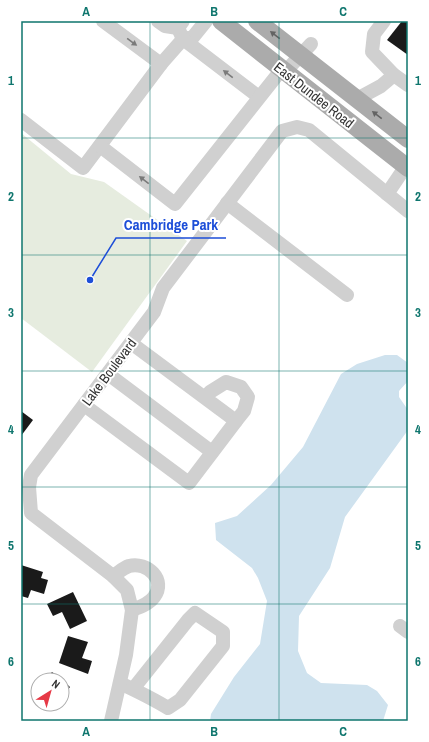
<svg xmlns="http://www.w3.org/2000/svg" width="429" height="742" font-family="'Archivo Narrow',sans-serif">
<rect width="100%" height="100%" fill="#fff"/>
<path fill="#e6ecdf" d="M21 133 71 174 104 182 187 241 92 372 21 318Z"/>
<path fill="#cfe2ee" d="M385 355H397L408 363V381L399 391V397L408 410V430L345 517 330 568 299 616 298 651 307 673 321 683 367 685 377 691 388 705 383 721H210L211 714 234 677 260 644 267 601 258 578 252 568 216 540 215 523 237 516 271 485 303 447 341 374 357 364Z"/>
<g fill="#1a1a1a">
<path d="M402 21H408V55L387 40Z"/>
<path d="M21 411 33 420 21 436Z"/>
<path d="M21 565 43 572 41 578 48 580 44 594 31 590 28 598 21 596Z"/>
<path d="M73 592 87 621 70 629 62 612 53 616 47 604Z"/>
<path d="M68 636 88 642 82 658 92 661 88 674 59 663Z"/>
<path d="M52 672 62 680H45Z"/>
<path d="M62 680 70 687 62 697Z"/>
<path d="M43 704H56L51 711Z"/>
</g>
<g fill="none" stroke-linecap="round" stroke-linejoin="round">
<g stroke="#d0d0d0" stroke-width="14">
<path d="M103 21 161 64"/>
<path d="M158 21 165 26 178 28"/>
<path d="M183 21 178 28 183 39 193 37 206 21"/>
<path d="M384 21 374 34 372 52 394 75 408 85"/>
<path d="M285 72 311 44"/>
<path d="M357 99 381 86 394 75"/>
<path d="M21 120 83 168 161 64 183 39 259 97"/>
<path d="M100 146 175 204 282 69"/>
<path d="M387 194 408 163"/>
<path d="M227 203 347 295"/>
<path d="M131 343 236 421 244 411 248 397 241 387 226 382 210 392 206 398"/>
<path d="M108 374 212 452"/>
<path d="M84 405 189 483 236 421"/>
<path d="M113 576C118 573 123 568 129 566 147 561 167 580 154 597 149 604 140 607 132 610"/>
<path d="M400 626 408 632"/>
<path d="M120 683C137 691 152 698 168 708L180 700 223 646V632L195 613 188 620 133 689"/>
<path d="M111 721 126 655 132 610 127 590 113 576 31 513 29 487 31 475 154 312 163 288 282 131 297 127 309 130 408 211"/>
</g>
<g stroke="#ababab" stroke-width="18">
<path d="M221 21 408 168"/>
<path d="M257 21 408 139"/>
</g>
</g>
<defs><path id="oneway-solid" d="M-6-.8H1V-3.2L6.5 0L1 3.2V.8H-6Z"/></defs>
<g fill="#636363">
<use href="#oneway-solid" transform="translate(275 35) rotate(-142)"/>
<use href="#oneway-solid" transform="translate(377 115) rotate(-142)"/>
</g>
<g fill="#7a7a7a">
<use href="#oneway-solid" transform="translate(132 42) rotate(36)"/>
<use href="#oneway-solid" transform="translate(228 74) rotate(-143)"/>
<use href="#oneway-solid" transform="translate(144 180) rotate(-142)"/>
</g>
<path fill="none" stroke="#0f766e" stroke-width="1" stroke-opacity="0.55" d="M150 21V721M279 21V721M21 138H408M21 255H408M21 371H408M21 487H408M21 604H408"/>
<g text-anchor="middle" stroke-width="4" stroke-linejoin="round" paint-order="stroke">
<g font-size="14" fill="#333" stroke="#fff">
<text transform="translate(314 95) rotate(38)" y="5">East Dundee Road</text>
<text transform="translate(109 372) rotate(-53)" y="5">Lake Boulevard</text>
</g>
</g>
<path fill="none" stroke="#1d4ed8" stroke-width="1.5" d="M90 280L116 238H226"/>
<circle fill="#1d4ed8" stroke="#fff" stroke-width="1.5" cx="90" cy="280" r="4"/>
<g font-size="15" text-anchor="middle" font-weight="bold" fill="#1d4ed8" stroke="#fff" stroke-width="4" stroke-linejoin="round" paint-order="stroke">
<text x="171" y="230">Cambridge Park</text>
</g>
<rect width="429" height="742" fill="none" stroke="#ffffff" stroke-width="44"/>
<g transform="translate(50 692) rotate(37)"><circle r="19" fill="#ffffff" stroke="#adadad"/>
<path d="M0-3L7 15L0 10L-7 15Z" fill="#e63946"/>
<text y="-6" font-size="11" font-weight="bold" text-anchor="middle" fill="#333333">N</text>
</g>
<rect x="22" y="22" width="385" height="698" fill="none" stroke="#0f766e" stroke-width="1.5"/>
<g font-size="13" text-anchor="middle" font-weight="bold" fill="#0f766e">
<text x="86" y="16">A</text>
<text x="214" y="16">B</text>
<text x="343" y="16">C</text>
<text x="11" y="85">1</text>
<text x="418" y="85">1</text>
<text x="11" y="201">2</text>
<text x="418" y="201">2</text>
<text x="11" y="317">3</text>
<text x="418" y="317">3</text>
<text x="11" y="434">4</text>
<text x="418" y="434">4</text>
<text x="11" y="550">5</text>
<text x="418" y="550">5</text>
<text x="11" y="666">6</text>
<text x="418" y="666">6</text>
<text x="86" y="736">A</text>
<text x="214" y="736">B</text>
<text x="343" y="736">C</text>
</g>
</svg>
